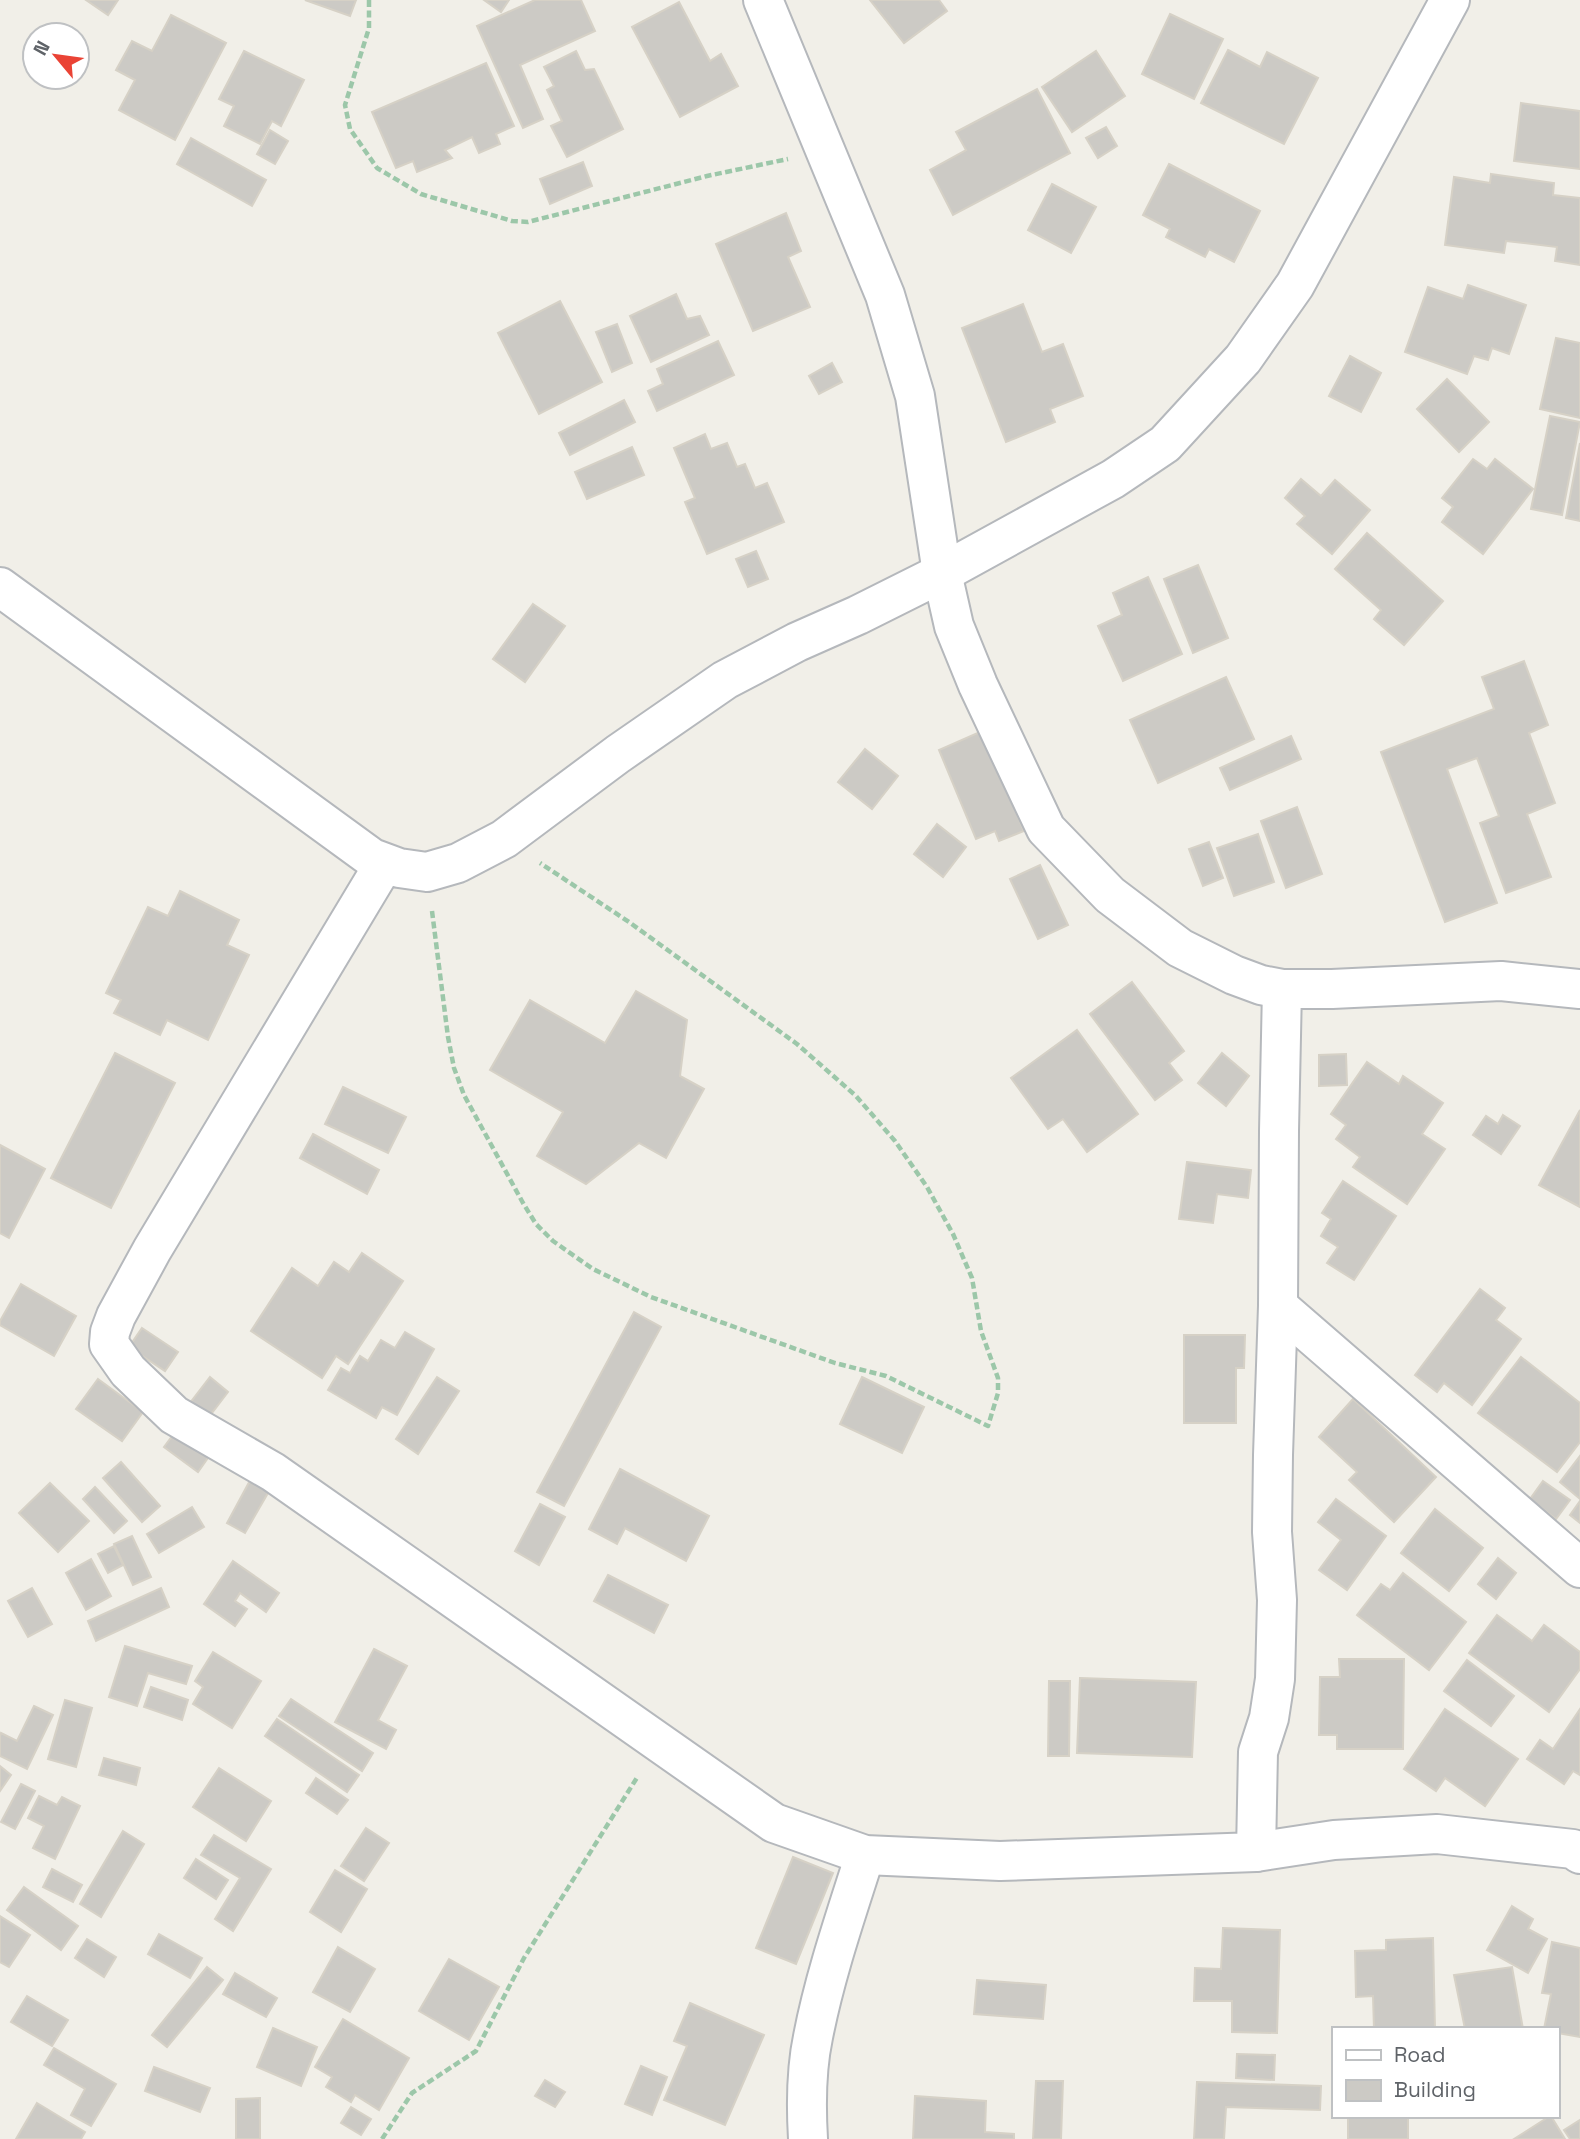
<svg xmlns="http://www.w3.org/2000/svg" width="1580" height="2139" font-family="'Space Grotesk',sans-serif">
<rect width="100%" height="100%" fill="#f1efe8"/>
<g fill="#cccac5" stroke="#d6d1c6" stroke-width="2">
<path d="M86 0H118L108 15Z"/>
<path d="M305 0H356L350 16Z"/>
<path d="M484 0H509L501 12Z"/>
<path d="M535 0H581L595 31 520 65 543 119 523 128 477 26Z"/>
<path d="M870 0H939L947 11 904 43Z"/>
<path d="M679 2 710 61 721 54 738 86 680 117 632 27Z"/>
<path d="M1170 14 1223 39 1194 99 1142 74Z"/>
<path d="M171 15 226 43 175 140 119 110 135 80 116 70 132 41 152 51Z"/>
<path d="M1228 50 1260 67 1267 52 1318 78 1284 144 1201 103Z"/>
<path d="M244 51 304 80 281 126 272 121 260 144 224 126 234 106 219 99Z"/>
<path d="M576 51 585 70 594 69 623 129 567 157 551 126 562 121 547 90 554 86 544 67Z"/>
<path d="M1096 51 1125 96 1072 132 1042 87Z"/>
<path d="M486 63 514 126 496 134 500 144 479 153 472 137 445 150 452 158 417 172 413 161 396 168 372 112Z"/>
<path d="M1037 89 1070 153 953 215 930 170 966 150 956 132Z"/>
<path d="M1521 103 1580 111V169L1514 161Z"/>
<path d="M1106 127 1117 146 1098 158 1086 138Z"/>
<path d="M270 130 288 141 275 164 257 154Z"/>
<path d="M191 138 266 180 252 206 177 164Z"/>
<path d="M583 162 592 186 550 204 540 179Z"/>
<path d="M1169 164 1260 211 1234 262 1209 249 1205 257 1166 237 1170 229 1143 215Z"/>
<path d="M1491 174 1554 183 1553 195 1580 198V265L1555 261 1557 247 1506 241 1504 253 1445 245 1454 177 1490 183Z"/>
<path d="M1052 184 1096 207 1071 253 1028 230Z"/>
<path d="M786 213 801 251 788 257 810 307 753 331 716 244Z"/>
<path d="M1468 285 1526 305 1509 354 1492 348 1488 360 1474 356 1467 374 1405 352 1428 287 1463 299Z"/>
<path d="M676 294 687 319 700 316 709 335 651 362 630 316Z"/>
<path d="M560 301 602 382 539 414 498 333Z"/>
<path d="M1023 304 1042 352 1063 344 1083 396 1050 409 1055 422 1006 442 962 328Z"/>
<path d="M617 324 632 363 612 372 596 332Z"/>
<path d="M1556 338 1580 343V418L1540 409Z"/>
<path d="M718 341 734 375 657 411 648 391 663 384 657 369Z"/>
<path d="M1350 356 1381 373 1361 412 1329 396Z"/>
<path d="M832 363 842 382 819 394 809 376Z"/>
<path d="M1447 379 1489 422 1459 452 1417 409Z"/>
<path d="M624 400 635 422 570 455 559 433Z"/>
<path d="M1550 416 1580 422 1562 515 1531 509Z"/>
<path d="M705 434 711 449 727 443 737 467 745 464 755 488 767 483 784 522 707 554 685 502 695 498 674 448Z"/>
<path d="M1580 443V521L1566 518Z"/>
<path d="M632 447 644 475 587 499 575 472Z"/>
<path d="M1473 459 1487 469 1495 459 1533 489 1483 554 1442 522 1453 507 1442 498Z"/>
<path d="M1301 479 1321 496 1335 480 1370 510 1332 554 1297 524 1305 516 1285 498Z"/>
<path d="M1367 533 1443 601 1404 645 1374 619 1381 610 1335 569Z"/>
<path d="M756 551 768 579 748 587 736 559Z"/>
<path d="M1198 565 1228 638 1193 653 1164 579Z"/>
<path d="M1148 577 1182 654 1123 681 1098 626 1122 615 1113 593Z"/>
<path d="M533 604 565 626 525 682 493 659Z"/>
<path d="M1524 661 1548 725 1529 733 1555 803 1527 814 1551 877 1506 893 1480 823 1499 816 1477 758 1447 769 1497 903 1445 922 1381 752 1494 709 1482 677Z"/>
<path d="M1226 677 1254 739 1158 783 1130 720Z"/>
<path d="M982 731 1024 831 999 841 995 831 976 839 939 750Z"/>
<path d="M1291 736 1301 759 1230 790 1220 768Z"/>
<path d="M865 749 898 776 872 809 838 782Z"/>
<path d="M1297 807 1322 874 1286 888 1261 821Z"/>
<path d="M937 824 966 847 943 877 914 854Z"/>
<path d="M1258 834 1274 882 1234 896 1217 848Z"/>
<path d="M1209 842 1223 878 1203 886 1189 849Z"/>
<path d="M1040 865 1068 925 1038 939 1010 879Z"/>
<path d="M180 891 239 920 227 945 249 955 208 1040 167 1020 160 1035 114 1013 121 1000 106 993 148 907 168 916Z"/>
<path d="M1132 982 1184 1051 1169 1063 1182 1080 1155 1100 1090 1014Z"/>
<path d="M636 991 687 1020 680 1076 704 1089 666 1158 639 1143 586 1184 537 1156 563 1112 490 1070 530 1000 605 1043Z"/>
<path d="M1077 1030 1138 1114 1087 1152 1063 1119 1048 1129 1011 1078Z"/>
<path d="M115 1053 175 1083 111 1208 51 1178Z"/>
<path d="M1222 1053 1249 1076 1226 1106 1198 1083Z"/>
<path d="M1346 1054 1347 1085 1319 1086V1055Z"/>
<path d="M1367 1062 1399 1084 1403 1076 1443 1103 1422 1134 1445 1149 1407 1204 1353 1167 1360 1157 1336 1139 1346 1125 1331 1114Z"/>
<path d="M343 1087 406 1117 388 1153 325 1124Z"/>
<path d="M1580 1110V1207L1539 1185Z"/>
<path d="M1503 1115 1520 1126 1501 1154 1473 1135 1486 1116 1498 1124Z"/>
<path d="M313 1134 379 1170 367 1194 300 1158Z"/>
<path d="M0 1145 45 1169 9 1238 0 1233Z"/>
<path d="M1187 1162 1251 1170 1248 1198 1217 1194 1213 1223 1179 1219Z"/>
<path d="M1343 1181 1396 1216 1354 1280 1327 1263 1338 1247 1321 1236 1331 1219 1322 1213Z"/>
<path d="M362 1253 403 1281 348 1364 336 1356 322 1378 251 1331 292 1268 318 1286 334 1262 349 1272Z"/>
<path d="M21 1284 76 1316 54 1356 0 1325V1321Z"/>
<path d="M1480 1289 1505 1308 1496 1320 1521 1339 1472 1405 1444 1383 1437 1392 1415 1375Z"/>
<path d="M634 1312 661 1327 564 1506 537 1492Z"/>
<path d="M142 1328 178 1352 165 1371 129 1347Z"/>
<path d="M405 1332 434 1349 397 1415 382 1407 376 1418 328 1390 341 1368 350 1373 360 1356 368 1361 381 1340 395 1348Z"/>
<path d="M1184 1335H1245L1244 1368H1236V1423H1184Z"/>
<path d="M1521 1357 1580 1403V1442L1557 1472 1478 1413Z"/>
<path d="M210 1377 228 1392 202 1426 183 1412Z"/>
<path d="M437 1377 459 1391 418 1454 396 1439Z"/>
<path d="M862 1377 924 1407 902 1453 840 1424Z"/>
<path d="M98 1379 143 1412 122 1441 76 1409Z"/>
<path d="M1353 1399 1436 1477 1394 1522 1349 1480 1357 1472 1319 1437Z"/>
<path d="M176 1431 210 1455 198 1472 164 1447Z"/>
<path d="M1580 1456V1499L1560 1482Z"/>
<path d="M121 1462 160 1506 142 1522 103 1478Z"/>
<path d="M620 1469 709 1516 686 1561 625 1528 617 1544 589 1529Z"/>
<path d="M253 1475 272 1486 245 1533 227 1523Z"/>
<path d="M1543 1481 1570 1500 1556 1519 1530 1499Z"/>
<path d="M50 1483 89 1521 58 1552 19 1513Z"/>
<path d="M95 1487 127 1521 114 1533 83 1499Z"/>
<path d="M1336 1499 1386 1536 1347 1590 1319 1570 1341 1540 1318 1522Z"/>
<path d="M1580 1501V1523L1570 1515Z"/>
<path d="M540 1504 565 1517 539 1565 515 1551Z"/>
<path d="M192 1507 204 1527 159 1553 147 1534Z"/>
<path d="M1435 1509 1483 1548 1449 1591 1401 1553Z"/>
<path d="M132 1536 151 1577 133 1585 114 1544Z"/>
<path d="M114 1546 123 1565 108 1573 98 1554Z"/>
<path d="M1498 1558 1516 1573 1496 1599 1478 1584Z"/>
<path d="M91 1559 111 1596 86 1610 66 1573Z"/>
<path d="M233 1561 279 1593 266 1612 240 1593 235 1601 247 1609 235 1626 204 1604Z"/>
<path d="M1403 1573 1466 1622 1429 1670 1357 1615 1381 1584 1390 1590Z"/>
<path d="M608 1575 668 1605 654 1633 594 1601Z"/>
<path d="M32 1588 52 1624 28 1637 8 1601Z"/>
<path d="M161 1588 169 1607 96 1641 88 1621Z"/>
<path d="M1497 1615 1532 1641 1544 1625 1580 1652V1669L1549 1712 1469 1653Z"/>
<path d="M125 1646 192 1666 186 1684 148 1673 137 1706 109 1697Z"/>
<path d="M374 1649 407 1666 378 1720 396 1730 386 1749 335 1722Z"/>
<path d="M213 1652 261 1681 232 1728 193 1704 203 1687 195 1681Z"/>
<path d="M1339 1659H1404L1403 1749H1337V1735H1319L1320 1677H1340Z"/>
<path d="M1467 1660 1514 1696 1491 1726 1444 1691Z"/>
<path d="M1080 1678 1196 1682 1192 1757 1077 1753Z"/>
<path d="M1049 1681H1070L1069 1756H1048Z"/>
<path d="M151 1687 188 1700 182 1720 144 1707Z"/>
<path d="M291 1699 373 1753 362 1771 279 1716Z"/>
<path d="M65 1700 92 1708 76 1767 48 1759Z"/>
<path d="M34 1706 53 1715 27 1769 0 1756V1736L1 1733 17 1741Z"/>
<path d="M1445 1709 1518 1759 1485 1806 1445 1778 1436 1791 1404 1769Z"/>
<path d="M1580 1709V1775L1573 1771 1564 1784 1527 1759 1540 1740 1553 1749Z"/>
<path d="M277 1719 359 1775 347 1792 265 1736Z"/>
<path d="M104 1758 140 1768 136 1785 99 1775Z"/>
<path d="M0 1766 11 1775 0 1791Z"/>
<path d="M219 1768 271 1801 246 1841 193 1807Z"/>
<path d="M316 1778 348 1800 337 1814 306 1793Z"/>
<path d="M21 1784 35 1791 15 1829 1 1822Z"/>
<path d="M39 1796 57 1805 62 1797 80 1806 55 1859 33 1848 44 1826 28 1818Z"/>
<path d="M366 1828 389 1843 364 1881 341 1866Z"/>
<path d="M123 1831 144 1844 101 1917 80 1904Z"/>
<path d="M214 1835 271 1869 233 1931 215 1919 240 1878 201 1855Z"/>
<path d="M793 1857 833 1873 796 1964 756 1948Z"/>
<path d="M196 1859 228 1880 216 1899 184 1878Z"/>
<path d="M52 1869 82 1885 73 1902 43 1887Z"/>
<path d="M335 1870 367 1889 341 1932 310 1912Z"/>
<path d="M24 1887 78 1926 61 1950 7 1910Z"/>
<path d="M1512 1906 1533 1919 1528 1929 1547 1939 1528 1973 1487 1950Z"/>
<path d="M0 1916 30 1935 9 1967 0 1962Z"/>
<path d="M1223 1928 1280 1930 1277 2033 1232 2032V2001H1194L1195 1968 1221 1969Z"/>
<path d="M159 1934 202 1958 190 1978 148 1954Z"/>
<path d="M1433 1938 1435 2029H1374L1373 1996 1356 1997 1355 1951 1386 1950V1940Z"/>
<path d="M87 1939 116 1957 104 1977 75 1958Z"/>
<path d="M1552 1942 1580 1948V2037L1557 2033V2029H1544L1551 1994 1542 1993Z"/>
<path d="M338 1947 375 1969 350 2012 313 1992Z"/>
<path d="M449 1959 499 1987 469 2040 419 2011Z"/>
<path d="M207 1967 223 1980 167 2047 152 2035Z"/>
<path d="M1512 1967 1523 2029H1465L1454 1975Z"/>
<path d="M235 1973 277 1998 266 2017 223 1994Z"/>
<path d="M977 1980 1046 1985 1043 2019 974 2014Z"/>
<path d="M27 1996 68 2020 52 2046 11 2022Z"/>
<path d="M690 2003 764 2035 725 2125 664 2100 687 2046 674 2041Z"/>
<path d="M343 2019 409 2058 379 2110 355 2095 351 2102 326 2087 332 2077 315 2067Z"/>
<path d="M273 2028 317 2047 301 2086 257 2067Z"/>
<path d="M54 2048 116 2084 91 2126 71 2115 85 2089 44 2065Z"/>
<path d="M1237 2054 1275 2055 1274 2080 1236 2078Z"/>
<path d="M641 2066 667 2077 652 2115 625 2104Z"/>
<path d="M154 2067 210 2088 200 2112 145 2091Z"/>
<path d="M545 2080 565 2092 555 2107 535 2096Z"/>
<path d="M1036 2081H1063L1061 2139H1033Z"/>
<path d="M1197 2082 1321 2086 1320 2110 1226 2107 1224 2139H1194Z"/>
<path d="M915 2096 986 2101 985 2132 1014 2134V2139H913Z"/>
<path d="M260 2098V2139H236V2099Z"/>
<path d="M37 2103 85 2132 81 2139H16Z"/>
<path d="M351 2107 371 2119 361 2135 341 2123Z"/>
<rect x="1348" y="2116" width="60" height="23"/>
<path d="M1551 2116 1565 2139H1514L1550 2116Z"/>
<path d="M1580 2120V2139H1570L1564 2130Z"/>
</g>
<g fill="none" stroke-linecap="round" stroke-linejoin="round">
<g stroke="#b5b8bc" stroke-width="42">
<g id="minor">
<path d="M763 0 885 295 915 396 942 573 954 626 978 685 1046 829 1110 895 1180 948 1234 975 1261 985 1282 989H1332L1501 981 1580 989"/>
<path d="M0 587 372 858 399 868 427 872 458 863 504 839 618 754 725 680 797 642 858 615 942 573 1113 479 1165 444 1243 359 1295 285 1450 0"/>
<path d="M384 864 152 1250 116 1316 110 1332 109 1344 128 1371 174 1415 273 1472 774 1823 865 1855 1000 1861 1256 1852 1258 1752 1269 1718 1275 1679 1277 1600 1272 1532 1273 1455 1278 1306 1279 1131 1282 989"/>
<path d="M1278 1306 1580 1568"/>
<path d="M1256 1852 1334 1840 1437 1834 1573 1849 1580 1854"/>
<path d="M808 2139C806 2105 806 2070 813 2037 825 1975 846 1915 865 1855"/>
</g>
</g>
<g stroke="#9cc7a9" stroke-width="4.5" stroke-dasharray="7 3.5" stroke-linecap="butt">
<path d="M369 0V28L345 105 350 129 377 168 421 194 512 221 528 222 707 176 788 159"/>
<path d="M432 911 448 1037 454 1068 464 1095 523 1203 536 1224 553 1241 593 1269 651 1297 835 1363 886 1376 988 1426 998 1393V1378L981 1331 972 1278 953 1234 927 1187 895 1141 856 1096 797 1044 629 922 540 863"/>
<path d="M382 2139 412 2093 476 2051 524 1958 638 1776"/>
</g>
<use href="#minor" stroke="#fff" stroke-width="38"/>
</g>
<rect x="1332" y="2027" width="228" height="91" fill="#ffffff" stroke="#bfc1c3" stroke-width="2"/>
<rect x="1346" y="2050" width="35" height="10" fill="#ffffff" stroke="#bfc1c3" stroke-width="2"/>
<text x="1394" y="2062" font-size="21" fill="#5f6368">Road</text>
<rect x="1346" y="2080" width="35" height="21" fill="#cccac5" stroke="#bfc1c3" stroke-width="2"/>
<text x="1394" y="2097" font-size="21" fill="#5f6368">Building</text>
<g transform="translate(56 56) rotate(299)"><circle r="33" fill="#ffffff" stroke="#bfc1c3" stroke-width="2"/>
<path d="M0-5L12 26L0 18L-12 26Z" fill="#ea4335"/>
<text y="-10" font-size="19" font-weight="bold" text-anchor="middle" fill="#5f6368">N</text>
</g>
</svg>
